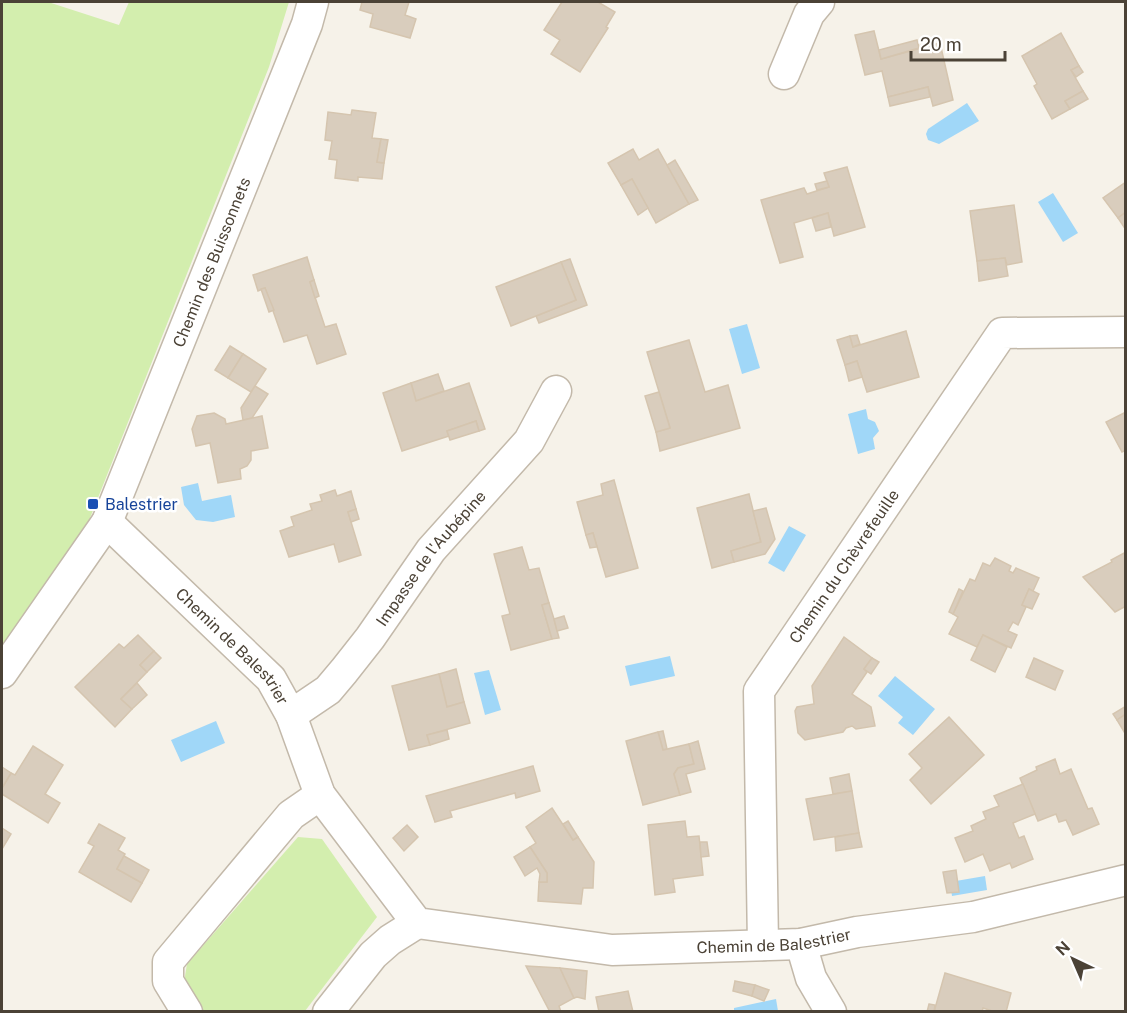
<svg xmlns="http://www.w3.org/2000/svg" width="1127" height="1013" font-family="'Public Sans',sans-serif">
<rect width="100%" height="100%" fill="#f6f2e9"/>
<g fill="#d3eeae">
<path d="M2 2H48L119 25 129 2H289L269 67 86 528 2 653Z"/>
<path d="M298 837 322 839 377 917 305 1011H203L184 982 187 964Z"/>
</g>
<g fill="#a0d7f8">
<path d="M967 103 979 121 939 144 928 140 926 134 928 129Z"/>
<path d="M1053 193 1078 233 1063 242 1038 202Z"/>
<path d="M747 324 760 368 742 374 729 329Z"/>
<path d="M866 409 868 419 875 422 879 431 873 438 875 449 858 454 848 414Z"/>
<path d="M198 483 202 501 231 495 235 517 213 522 196 520 184 505 181 487Z"/>
<path d="M789 526 806 535 784 572 768 563Z"/>
<path d="M670 656 675 676 630 686 625 666Z"/>
<path d="M489 670 501 710 485 715 474 673Z"/>
<path d="M895 676 935 709 913 735 898 723 903 717 878 696Z"/>
<path d="M216 721 225 743 181 762 171 740Z"/>
<path d="M985 876 987 890 952 896 950 882Z"/>
<path d="M776 999 778 1011H734V1008Z"/>
</g>
<g fill="#d9cdbd" stroke="#d5c5af" stroke-width="1.5">
<path d="M362 2H409L405 15 416 19 410 38 370 27 373 14 360 10Z"/>
<path d="M562 2H598L615 12 606 27 608 28 580 72 551 54 560 40 544 30Z"/>
<path d="M874 31 881 59 940 43 953 100 933 106 928 87 888 97 882 71 865 75 855 35Z"/>
<path d="M1061 33 1079 66 1071 70 1083 91 1065 101 1070 109 1052 119 1034 86 1037 84 1022 56Z"/>
<path d="M917 40 919 48 881 59 879 50Z"/>
<path d="M1079 66 1083 72 1076 77 1071 70Z"/>
<path d="M928 87 930 97 890 106 888 97Z"/>
<path d="M1083 91 1088 99 1070 109 1065 101Z"/>
<path d="M352 110 376 113 372 138 381 139 377 162 384 163 382 179 358 177V181L335 178 337 160 329 159 332 141 325 140 328 112 351 115Z"/>
<path d="M381 139 388 140 384 163 377 162Z"/>
<path d="M633 149 639 160 658 149 689 204 656 223 632 179 621 185 608 163Z"/>
<path d="M675 160 698 200 689 204 667 165Z"/>
<path d="M847 167 865 227 834 236 828 213 794 223 803 257 780 263 761 200 804 188 807 194 829 187 824 173Z"/>
<path d="M632 179 648 208 638 215 621 185Z"/>
<path d="M827 181 829 187 817 190 815 184Z"/>
<path d="M1126 182V212L1118 218 1103 198Z"/>
<path d="M1014 205 1022 262 1007 265 1005 258 977 261 970 211Z"/>
<path d="M1126 212V226L1124 227 1118 218Z"/>
<path d="M828 213 831 227 816 231 812 218Z"/>
<path d="M307 257 314 280 310 282 325 327 336 324 346 354 317 364 307 335 284 342 265 288 258 291 253 275Z"/>
<path d="M1005 258 1008 276 979 281 977 261Z"/>
<path d="M570 259 587 305 539 323 536 316 576 300 561 262Z"/>
<path d="M561 262 576 300 511 326 496 287Z"/>
<path d="M314 280 319 296 315 298 310 282Z"/>
<path d="M265 288 274 310 269 312 261 289Z"/>
<path d="M906 331 919 377 867 392 857 361 845 365 837 340 850 336 853 347Z"/>
<path d="M857 335 860 344 853 347 850 336Z"/>
<path d="M689 340 705 392 728 385 740 428 660 451 656 432 670 428 647 352Z"/>
<path d="M230 346 243 354 228 378 215 370Z"/>
<path d="M243 354 266 369 251 392 228 378Z"/>
<path d="M857 361 862 377 849 381 845 365Z"/>
<path d="M438 374 444 391 416 401 411 383Z"/>
<path d="M411 383 416 401 469 383 485 429 479 431 476 421 447 431 449 436 402 451 383 393Z"/>
<path d="M255 386 268 394 252 418 243 420 241 408Z"/>
<path d="M659 392 670 428 656 432 645 396Z"/>
<path d="M1126 412V450L1122 452 1106 422Z"/>
<path d="M214 413 225 419 226 424 262 416 268 448 251 451V460L247 466 240 469 241 479 218 483 210 443 196 446 192 429 197 416Z"/>
<path d="M476 421 479 431 450 440 447 431Z"/>
<path d="M614 480 638 568 606 577 593 533 586 535 577 502 603 495 601 484Z"/>
<path d="M335 490 337 496 351 491 356 509 348 512 361 555 339 562 334 544 289 557 280 531 294 526 291 517 312 510 310 504 322 501 320 495Z"/>
<path d="M749 494 761 542 731 551 734 562 712 568 697 508Z"/>
<path d="M766 508 775 539 765 554 734 562 731 551 761 542 753 511Z"/>
<path d="M356 509 359 519 351 522 348 512Z"/>
<path d="M593 533 597 547 590 548 586 535Z"/>
<path d="M522 547 529 570 539 568 549 603 542 605 552 639 511 650 502 616 510 614 494 554Z"/>
<path d="M1126 552V606L1115 612 1083 577 1112 562 1111 560Z"/>
<path d="M995 558 1011 566 1009 571 1013 573 1016 568 1039 578 1033 591 1029 589 1022 605 1026 607 1018 625 1013 622 1008 631 1017 635 1011 648 983 635 977 647 949 634 958 617 953 614 970 579 975 581 983 563 990 566Z"/>
<path d="M959 589 963 591 953 614 949 612Z"/>
<path d="M1029 589 1039 594 1032 609 1022 605Z"/>
<path d="M549 603 554 619 559 638 552 639 542 605Z"/>
<path d="M564 616 568 628 557 631 554 619Z"/>
<path d="M138 635 154 651 140 665 147 672 121 699 132 709 115 727 75 687 119 644 124 648Z"/>
<path d="M983 635 1007 647 995 672 971 660Z"/>
<path d="M844 637 872 658 864 669 867 672 852 694 871 707 875 726 856 729 852 726 846 728 843 732 805 740 798 733 795 711 797 707 814 704 812 686Z"/>
<path d="M154 651 161 658 147 672 140 665Z"/>
<path d="M872 658 879 662 871 674 864 669Z"/>
<path d="M1034 658 1063 671 1055 690 1026 677Z"/>
<path d="M456 669 464 702 447 707 439 674Z"/>
<path d="M439 674 447 707 464 702 470 723 427 735 430 745 409 750 392 686Z"/>
<path d="M137 683 147 695 132 709 121 699Z"/>
<path d="M1126 706V714L1117 720 1113 714Z"/>
<path d="M1126 714V735L1117 720Z"/>
<path d="M949 717 984 755 931 804 910 780 922 768 909 754Z"/>
<path d="M447 730 449 739 430 745 427 735Z"/>
<path d="M663 731 667 749 663 750 658 732Z"/>
<path d="M658 732 663 750 689 744 694 764 678 768 674 774 680 795 643 805 626 741Z"/>
<path d="M698 741 705 769 686 774 691 792 680 795 674 774 678 768 694 764 689 744Z"/>
<path d="M33 746 63 765 45 794 60 803 48 823 2 794V788L11 773 15 775Z"/>
<path d="M1055 759 1060 774 1071 769 1088 809 1092 808 1099 824 1073 835 1066 820 1059 822 1056 814 1038 821 1020 778 1037 770 1036 767Z"/>
<path d="M533 766 540 791 516 798 515 793 450 811 452 817 435 822 426 796Z"/>
<path d="M2 767 11 773 2 788Z"/>
<path d="M849 774 852 791 833 794 830 778Z"/>
<path d="M1023 784 1035 814 1013 823 1019 838 1024 836 1033 859 1012 868 1010 863 990 871 983 854 965 862 955 838 973 831 971 826 986 819 983 812 999 806 994 796Z"/>
<path d="M852 791 859 833 814 840 806 799Z"/>
<path d="M552 808 573 840 578 837 594 862 593 888H583L581 904 538 901 539 882H547V873L530 847 536 843 526 827Z"/>
<path d="M568 821 578 837 573 840 563 824Z"/>
<path d="M685 821 687 837 699 836 703 875 673 879 675 892 655 895 648 825Z"/>
<path d="M99 824 125 838 118 850 125 854 117 869 142 883 131 902 79 872 94 846 88 843Z"/>
<path d="M407 825 418 837 404 851 393 838Z"/>
<path d="M2 828 11 834 2 849Z"/>
<path d="M859 833 862 847 836 851 835 837Z"/>
<path d="M700 842H707L709 856 701 857Z"/>
<path d="M530 847 547 873V882H539L540 874 537 868 525 876 514 857Z"/>
<path d="M124 856 149 870 142 883 117 869Z"/>
<path d="M956 870 959 892 947 893 943 872Z"/>
<path d="M526 966 560 968 574 998 559 1006 561 1012H550Z"/>
<path d="M560 968 587 971 585 999 577 997 574 998Z"/>
<path d="M945 973 1011 993 1006 1012H995L983 1008 982 1012H934Z"/>
<path d="M735 981 755 985 752 996 733 991Z"/>
<path d="M755 985 769 990 764 1001 752 996Z"/>
<path d="M628 991 633 1012H599L596 997Z"/>
<path d="M929 1004 935 1005 934 1012H927Z"/>
</g>
<g fill="none" stroke-linecap="round" stroke-linejoin="round">
<g stroke="#c3b9aa" stroke-width="33">
<g id="street">
<path d="M784 74 809 14 819 2"/>
<path id="s1" d="M107 522 271 679 291 715 320 795 417 923 612 950 801 944 857 932 973 917 1126 880"/>
<path id="s2" d="M2 673 107 522 307 24 313 2"/>
<path id="s3" d="M291 715 328 690 344 671 370 638 431 550 529 441 556 391"/>
<path d="M801 944 811 978 831 1012"/>
<path id="s4" d="M763 945 759 691 1002 333 1126 332"/>
<path d="M187 1012 168 981V962L291 815 320 795"/>
<path d="M328 1012 373 955 390 940 417 923"/>
</g>
</g>
<use href="#street" stroke="#fff" stroke-width="30"/>
</g>
<rect fill="#1a4fb4" stroke="#fff" stroke-width="2" x="87" y="498" width="12" height="12" rx="3"/>
<g text-anchor="middle" stroke-width="5" stroke-linejoin="round" paint-order="stroke">
<g font-size="16" fill="#4b4236" stroke="#fff">
<text dy="6" stroke="none"><textPath href="#s2" startOffset="464">Chemin des Buissonnets</textPath></text>
<text dy="6" stroke="none"><textPath href="#s3" startOffset="212">Impasse de l'Aubépine</textPath></text>
<text dy="6" stroke="none"><textPath href="#s4" startOffset="405">Chemin du Chèvrefeuille</textPath></text>
<text dy="6" stroke="none"><textPath href="#s1" startOffset="177">Chemin de Balestrier</textPath></text>
<text dy="6" stroke="none"><textPath href="#s1" startOffset="873">Chemin de Balestrier</textPath></text>
</g>
<g font-size="16" fill="#164399" stroke="#fff" text-anchor="start">
<text x="105" y="510">Balestrier</text>
</g>
</g>
<rect width="1127" height="1013" fill="none" stroke="#4b4236" stroke-width="6"/>
<g transform="translate(1073 959) rotate(316)" stroke="#ffffff" stroke-width="4.5" paint-order="stroke">
<path d="M0-4.5L10 22L0 15L-10 22Z" fill="#4b4236"/>
<text y="-9" font-size="16" font-weight="bold" text-anchor="middle" fill="#4b4236">N</text>
</g>
<path d="M911 51v9h94v-9" fill="none" stroke="#4b4236" stroke-width="3"/>
<text x="920" y="51" font-size="18" fill="#4b4236" stroke="#ffffff" stroke-width="4.5" paint-order="stroke">20 m</text>
</svg>
